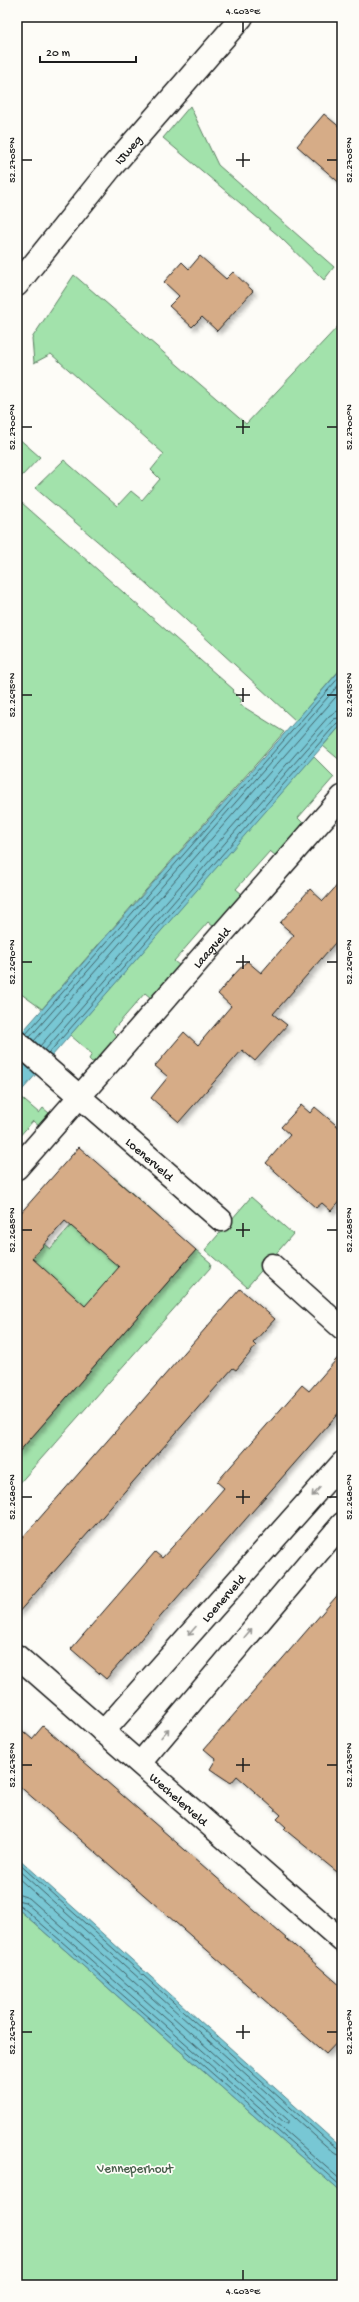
<svg xmlns="http://www.w3.org/2000/svg" width="359" height="2302" font-family="'Gochi Hand',sans-serif">
<defs>
<filter id="shadow"><feDropShadow dx="3.5" dy="3.5" stdDeviation="2" flood-color="#0004"/></filter>
</defs>
<rect width="100%" height="100%" fill="#fdfcf7"/>
<filter id="ink" filterUnits="userSpaceOnUse"><feTurbulence type="fractalNoise" baseFrequency=".025" numOctaves="2"/><feDisplacementMap in="SourceGraphic" scale="8" xChannelSelector="R" yChannelSelector="G"/><feConvolveMatrix kernelMatrix="1 2 1 2 8 2 1 2 1" color-interpolation-filters="sRGB"/></filter>
<g filter="url(#ink)">
<g fill="#a2e2ab" stroke="#5f7f64">
<path d="M190 106 218 165 334 267 324 280 279 236 163 138Z"/>
<path d="M74 275 246 424 342 322V667L296 721 137 575 35 488 64 460 117 506 131 491 142 500 160 479 151 470 164 454 51 354 34 363 32 338Z"/>
<path d="M17 437 40 457 20 478 17 476Z"/>
<path d="M22 503 234 690 232 692 242 700 239 704 284 732 42 1009 17 991V509Z"/>
<path d="M342 724V762L323 746Z"/>
<path d="M313 756 334 777 298 818 304 824 276 856 270 851 236 889 242 894 214 927 208 922 174 961 180 966 151 998 145 993 112 1031 118 1037 98 1060 92 1062 89 1059 92 1054 70 1035Z"/>
<path d="M18 1095 39 1113 43 1108 49 1113 40 1127 33 1121 17 1139Z"/>
<path d="M114 1177 161 1219 63 1344 17 1275 44 1244 50 1249Z"/>
<path d="M251 1197 293 1234 247 1287 205 1250Z"/>
<path d="M196 1250 211 1263 210 1268 17 1486V1454Z"/>
<path d="M17 1908 342 2193V2285H17Z"/>
</g>
<g fill="#78c7d4" stroke="#53838a">
<path d="M342 668V724L17 1096V1038Z"/>
<path d="M17 1857 342 2148V2193L17 1908Z"/>
</g>
<g fill="none" stroke-linecap="round" stroke-linejoin="round">
<g stroke="#416066" stroke-width="1">
<path d="M26 1034 342 674"/>
<path d="M30 1037 342 681"/>
<path d="M34 1041 342 690"/>
<path d="M40 1046 329 716 335 712 342 710"/>
<path d="M45 1050 306 750 334 719 342 717"/>
<path d="M48 1054 310 754 337 723 342 722"/>
<path d="M17 1862 329 2142 342 2151"/>
<path d="M17 1869 334 2153 342 2156"/>
<path d="M17 1877 288 2120V2123H285L29 1898 17 1894"/>
<path d="M17 1900 25 1902 342 2181"/>
<path d="M17 1905 21 1906 342 2187"/>
</g>
</g>
<g fill="#d6ac87" stroke="#1c1c1c" fill-rule="evenodd" filter="url(#shadow)">
<path d="M324 114 342 129V185L297 146Z"/>
<path d="M200 256 226 279 233 272 253 291 217 331 202 317 192 327 169 306 179 296 164 282 182 262 189 269Z"/>
<path d="M342 880V935L273 1014 287 1025 255 1061 242 1050 179 1122 151 1098 168 1077 155 1066 184 1032 198 1045 231 1006 218 994 232 977 247 961 261 973 294 935 280 923 310 889 323 901Z"/>
<path d="M301 1105 310 1113 315 1107 342 1130V1198L331 1211 322 1203 316 1208 266 1163 290 1135 281 1127Z"/>
<path d="M79 1147 196 1250 17 1454V1217ZM65 1221 119 1267 85 1306 32 1258Z"/>
<path d="M240 1289 275 1319 253 1343 256 1346 236 1370 233 1368 17 1614V1544Z"/>
<path d="M342 1353V1409L106 1679 71 1649 155 1552 162 1558 183 1535 224 1488 217 1482 302 1385 309 1391Z"/>
<path d="M342 1590V1876L284 1829 286 1827 277 1819 281 1815 237 1776 231 1783 210 1769 216 1759 204 1749Z"/>
<path d="M17 1726 32 1739 43 1726 342 1987V2037L326 2054 17 1784Z"/>
</g>
<g fill="none" stroke-linecap="round" stroke-linejoin="round">
<g stroke="#1c1c1c" stroke-width="25">
<g id="minor">
<path id="s1" d="M17 285 110 169 242 17"/>
<path id="s2" d="M17 1042 221 1220"/>
<path id="s3" d="M17 1168 342 797"/>
<path d="M272 1265 342 1328"/>
<path id="s4" d="M17 1656 342 1941"/>
<path id="s5" d="M103 1732 342 1463"/>
<path d="M140 1763 342 1524"/>
</g>
</g>
<use href="#minor" stroke="#fdfcf7" stroke-width="22"/>
</g>
<defs><path id="oneway-shaft" d="M-6 0H5M1.5-3L5.5 0L1.5 3" fill="none" stroke-width="1.6" stroke-linecap="round" stroke-linejoin="round"/></defs>
<g stroke="#989794">
<use href="#oneway-shaft" transform="translate(316 1492) rotate(132)"/>
<use href="#oneway-shaft" transform="translate(192 1631) rotate(132)"/>
<use href="#oneway-shaft" transform="translate(248 1633) rotate(-50)"/>
<use href="#oneway-shaft" transform="translate(165 1733) rotate(-50)"/>
</g>
</g>
<path fill="none" stroke="#1c1c1c" stroke-width="1.5" d="M243 22V32M243 153V167M22 160H32M236 160H250M327 160H337M243 420V434M22 427H32M236 427H250M327 427H337M243 688V702M22 695H32M236 695H250M327 695H337M243 955V969M22 962H32M236 962H250M327 962H337M243 1223V1237M22 1230H32M236 1230H250M327 1230H337M243 1490V1504M22 1497H32M236 1497H250M327 1497H337M243 1758V1772M22 1765H32M236 1765H250M327 1765H337M243 2025V2039M22 2032H32M236 2032H250M327 2032H337M243 2270V2280"/>
<g text-anchor="middle" stroke-width="3.5" stroke-linejoin="round" paint-order="stroke">
<g font-size="13" fill="#1c1c1c" stroke="#fdfcf7">
<text dy="5" stroke="none"><textPath href="#s1" startOffset="175">IJweg</textPath></text>
<text dy="5" stroke="none"><textPath href="#s3" startOffset="294">Laagveld</textPath></text>
<text dy="5" stroke="none"><textPath href="#s2" startOffset="177">Loenerveld</textPath></text>
<text dy="5" stroke="none"><textPath href="#s5" startOffset="180">Loenerveld</textPath></text>
<text dy="5" stroke="none"><textPath href="#s4" startOffset="216">Wechelerveld</textPath></text>
</g>
<g font-size="13" fill="#4b614e" stroke="#fdfcf7">
<text x="135" y="2172">Venneperhout</text>
</g>
</g>
<rect width="359" height="2302" fill="none" stroke="#fdfcf7" stroke-width="44"/>
<path d="M40 56v6h96v-6" fill="none" stroke="#1c1c1c" stroke-width="2"/>
<text x="46" y="56" font-size="12" fill="#1c1c1c" stroke="#fdfcf7" stroke-width="3" paint-order="stroke">20 m</text>
<rect x="22" y="22" width="315" height="2258" fill="none" stroke="#1c1c1c" stroke-width="1.5"/>
<g font-size="10" text-anchor="middle" fill="#1c1c1c">
<text x="243" y="14">4.603°E</text>
<text transform="translate(11 160) rotate(-90)" y="4">52.2705°N</text>
<text transform="translate(348 160) rotate(-90)" y="4">52.2705°N</text>
<text transform="translate(11 427) rotate(-90)" y="4">52.2700°N</text>
<text transform="translate(348 427) rotate(-90)" y="4">52.2700°N</text>
<text transform="translate(11 695) rotate(-90)" y="4">52.2695°N</text>
<text transform="translate(348 695) rotate(-90)" y="4">52.2695°N</text>
<text transform="translate(11 962) rotate(-90)" y="4">52.2690°N</text>
<text transform="translate(348 962) rotate(-90)" y="4">52.2690°N</text>
<text transform="translate(11 1230) rotate(-90)" y="4">52.2685°N</text>
<text transform="translate(348 1230) rotate(-90)" y="4">52.2685°N</text>
<text transform="translate(11 1497) rotate(-90)" y="4">52.2680°N</text>
<text transform="translate(348 1497) rotate(-90)" y="4">52.2680°N</text>
<text transform="translate(11 1765) rotate(-90)" y="4">52.2675°N</text>
<text transform="translate(348 1765) rotate(-90)" y="4">52.2675°N</text>
<text transform="translate(11 2032) rotate(-90)" y="4">52.2670°N</text>
<text transform="translate(348 2032) rotate(-90)" y="4">52.2670°N</text>
<text x="243" y="2294">4.603°E</text>
</g>
</svg>
